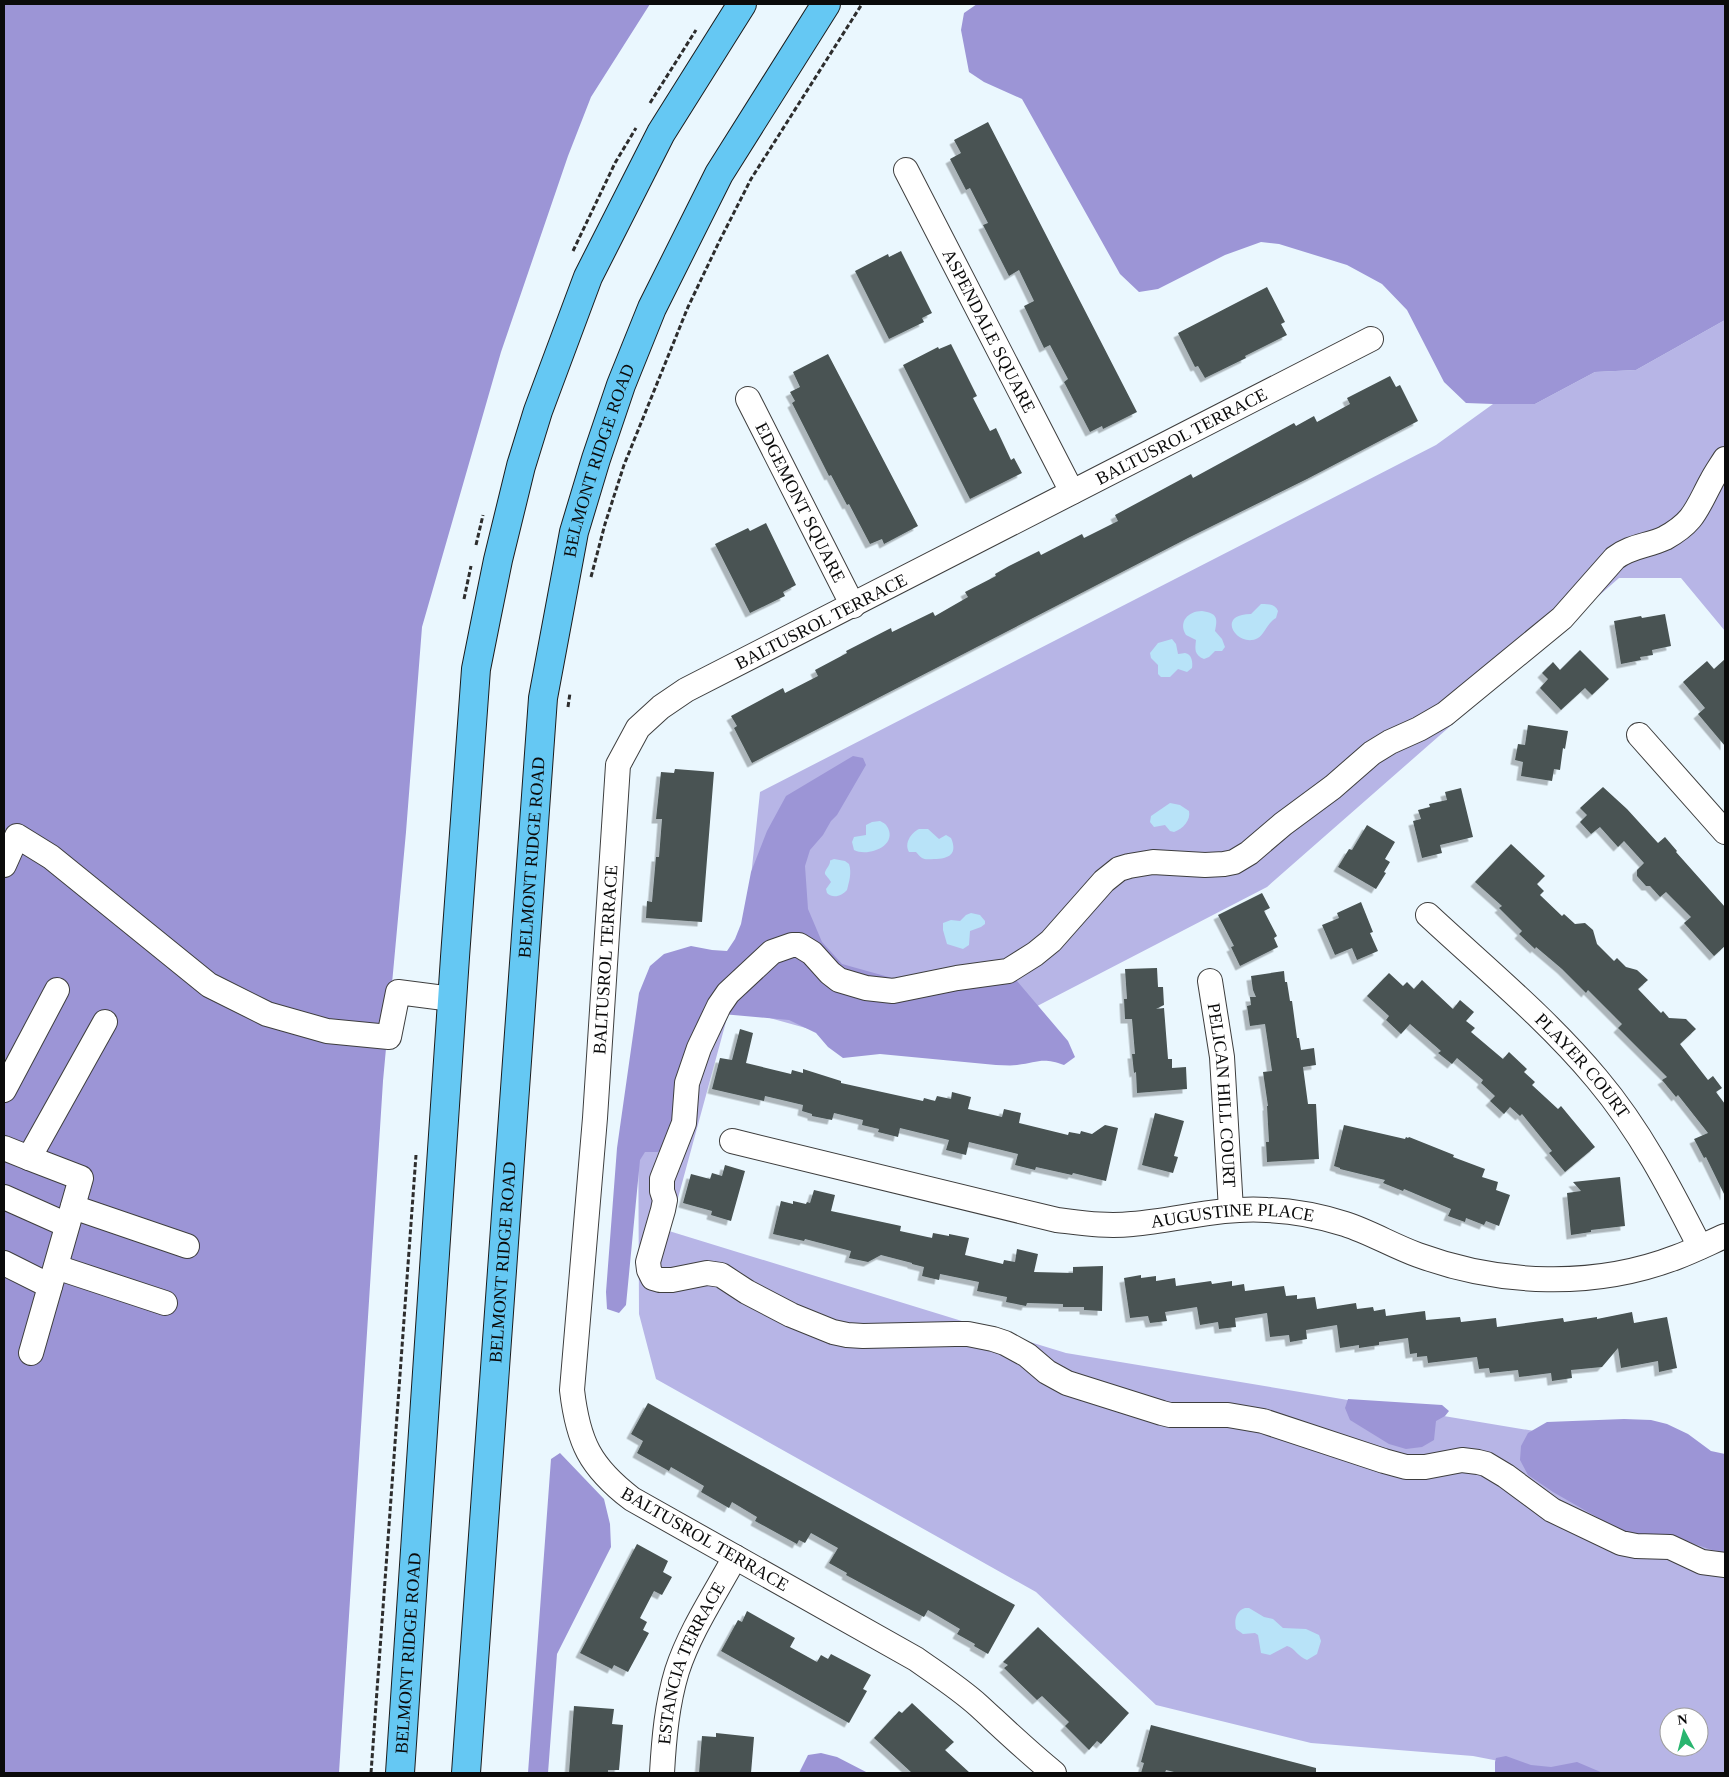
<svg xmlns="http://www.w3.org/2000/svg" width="1729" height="1777" font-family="'Times New Roman',serif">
<defs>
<filter id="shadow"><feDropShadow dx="-4.5" dy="4.5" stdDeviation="0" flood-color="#0004"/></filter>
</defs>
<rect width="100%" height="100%" fill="#eaf7fe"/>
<path fill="#b7b5e6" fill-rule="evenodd" d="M1725 320V631L1681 578H1619L1267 887 941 1056 878 1048 730 1007 669 1231 1066 1353 1708 1460 1725 1461V1773H1561L1473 1756 1311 1743 1156 1705 1036 1592 656 1379 639 1314 638 1088 745 933 760 792 1436 445 1493 404H1535L1595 372 1636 370ZM1669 1717H1699V1747H1669Z"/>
<g fill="#9c95d6">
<path d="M4 4H650L591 97 568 156 501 352 422 627 406 832 383 1081 339 1773H4Z"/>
<path d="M977 4H1725V320L1636 370 1595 372 1535 404H1493L1466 403 1444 382 1407 310 1382 284 1347 265 1279 244 1261 242 1225 255 1158 289 1139 292 1120 274 1022 99 984 82 969 72 961 30 964 13Z"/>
<path d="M853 756 863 758 866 765 837 815 831 821 823 835 810 850 805 866 808 909 822 942 842 964 928 988 998 979 1017 981 1068 1041 1075 1057 1064 1065C1043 1057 1038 1062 1017 1065 1010 1066 1003 1065 996 1065L880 1054 843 1058 828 1047 816 1033 789 1020 711 1013 668 1145 658 1152H645L640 1160 626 1305 619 1313 607 1309 606 1292 617 1148 639 993 650 966 664 954 691 946 712 950 727 951 735 939 741 924 751 872 767 831 786 796Z"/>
<path d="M1348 1399 1442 1405 1449 1411 1445 1416 1436 1421 1434 1440 1422 1447 1406 1449 1389 1444 1350 1420 1345 1408Z"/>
<path d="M1624 1419 1651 1420 1667 1424 1688 1434 1711 1451 1725 1454V1552L1712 1550 1674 1537H1640L1621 1531 1553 1492 1528 1475 1520 1460 1521 1446 1528 1433 1547 1422Z"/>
<path d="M560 1453 604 1499 610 1524 611 1547 557 1654 548 1773H528L551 1459Z"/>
<path d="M821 1753 837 1757 868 1773H799L808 1755Z"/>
<path d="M1506 1756 1531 1765 1551 1767 1577 1762 1603 1773H1495V1762L1496 1758Z"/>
</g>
<g fill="#b8e3f8">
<path d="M1261 604C1269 604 1275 604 1278 611L1276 618C1267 623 1264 635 1258 638 1238 649 1214 614 1251 614Z"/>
<path d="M1202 611C1217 613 1218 618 1215 631L1222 639 1225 647 1222 651H1215L1209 657 1204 659C1194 655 1195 649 1196 640L1186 635C1178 622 1188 611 1202 611Z"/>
<path d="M1172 639 1176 644 1178 654C1181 654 1183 653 1185 653 1192 654 1193 663 1192 668L1187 672 1178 669 1170 677H1161L1158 674V665L1151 658 1150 653 1158 643Z"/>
<path d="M1170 803 1180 805 1189 811C1191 820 1183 829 1174 832L1170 831 1165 825 1154 827 1150 822 1151 816Z"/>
<path d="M880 821C884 823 886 824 888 828 897 847 867 857 854 850L852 842 854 837 866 835V825L872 822Z"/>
<path d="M919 829H928L939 839 946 835 951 838C958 854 949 859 934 859 930 859 925 860 922 858 919 856 918 854 916 852H909C904 843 911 833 919 829Z"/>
<path d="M834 859 845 861 849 864C852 873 849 882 847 890 842 896 833 899 827 893L826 889 831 882C825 872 822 876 829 865 832 859 827 862 834 859Z"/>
<path d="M971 913 980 915 985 921V924L981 927 970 931 969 945 963 949 947 944 943 930V923L951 920 960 921 966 915Z"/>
<path d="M1245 1608H1249L1264 1617 1273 1619 1283 1628 1306 1629 1319 1635 1321 1641 1317 1654 1307 1660C1298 1657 1295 1648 1287 1646L1270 1655 1261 1653 1258 1635 1255 1633 1243 1634 1236 1629C1234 1620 1236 1611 1245 1608Z"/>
</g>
<g fill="#485352" filter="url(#shadow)">
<path d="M988 122 1137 412 1103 429 1102 426 1090 432 1064 382 1068 379 1050 345 1044 348 1024 306 1034 301 1019 270 1009 276 983 225 988 223 970 188 966 190 950 159 961 153 954 140Z"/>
<path d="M901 251 932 313 922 318 924 322 889 339 855 271 888 254 889 257Z"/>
<path d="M1267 287 1285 322 1281 324 1287 335 1245 356 1246 358 1205 378 1198 366 1195 367 1178 333Z"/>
<path d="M951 344 977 396 973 398 990 431 996 428 1011 460 1014 458 1022 473 970 499 903 365 938 347 939 349Z"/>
<path d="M828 354 918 526 884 544 882 539 870 544 849 504 847 505 831 475 829 476 792 403 795 401 790 392 800 387 793 372Z"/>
<path d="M1390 376 1396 387 1400 385 1418 421 1307 479 1188 538 752 763 734 728 737 726 731 716 783 688 785 693 818 676 815 670 847 653 846 651 891 628 892 632 933 612 935 616 968 597 965 592 996 576 995 574 1009 566 1039 551 1041 555 1082 534 1084 538 1118 521 1115 515 1191 474 1193 478 1294 423 1296 426 1314 416 1317 422 1350 404 1347 398Z"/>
<path d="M766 523 796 585 783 592 785 596 750 613 715 544 748 528 750 531Z"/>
<path d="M1665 614 1671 646 1652 650 1653 655 1640 657 1641 660 1621 664 1614 621 1641 616 1642 618Z"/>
<path d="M1580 650 1609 679 1592 695 1585 688 1561 710 1540 688 1548 679 1542 673 1553 662 1560 670Z"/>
<path d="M1725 659V746L1698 714 1705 708 1683 682 1707 661 1714 669Z"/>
<path d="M1528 725 1568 731 1565 749 1563 748 1560 770 1554 769 1552 781 1521 776 1523 762 1515 760 1518 744 1525 745Z"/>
<path d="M675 769 714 772 702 922 646 918 647 901 652 902 656 857H659L662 819H656L661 772 674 773Z"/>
<path d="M1603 787 1627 809 1658 843 1665 837 1677 851 1676 852 1725 907V946L1714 956 1684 923 1691 917 1666 892 1660 897 1650 886H1646L1637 876V870L1644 863 1624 841 1618 847 1600 827 1591 834 1580 822 1587 815 1580 808Z"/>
<path d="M1461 788 1473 837 1440 845 1442 853 1422 858 1413 821 1421 819 1418 810 1430 807 1429 804 1447 800 1445 792Z"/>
<path d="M1367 825 1395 842 1385 859 1390 862 1384 872 1386 873 1376 889 1338 867 1349 849 1352 850Z"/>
<path d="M1511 844 1545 876 1537 884 1544 891 1540 895 1562 916 1564 914 1575 924 1585 923 1593 930 1597 944 1614 961 1617 958 1626 967 1637 970 1648 980 1638 989 1661 1013 1663 1011 1669 1018 1686 1019 1696 1029 1680 1044 1708 1080 1713 1076 1722 1088 1716 1092 1725 1104V1196L1706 1157 1704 1158 1694 1139 1708 1133 1678 1095 1676 1097 1662 1080 1667 1077 1618 1028 1622 1024 1588 990 1586 993 1562 969 1536 947 1535 949 1519 934 1522 931 1499 908 1502 906 1475 882Z"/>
<path d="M1262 893 1270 908 1264 911 1277 936 1274 938 1278 947 1240 966 1231 947 1234 946 1218 915Z"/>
<path d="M1361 902 1373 932 1370 933 1378 951 1357 960 1352 948 1335 955 1322 925 1339 918 1337 913Z"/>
<path d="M1157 968 1158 987H1163L1164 1005 1156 1009 1164 1008 1168 1059H1172V1068L1186 1067 1187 1089 1137 1093 1136 1072 1134 1073 1132 1054H1135L1132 1019H1125L1124 999H1127L1125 969Z"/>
<path d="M1284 971 1285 982H1287L1290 1001H1292L1297 1038H1299L1301 1050 1314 1048 1316 1065 1303 1067 1308 1104H1316L1319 1159 1267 1162 1266 1142H1269L1267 1106H1268L1263 1072 1272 1071 1265 1024 1250 1026 1247 1006 1251 1005 1250 997H1256L1253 990 1251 976Z"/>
<path d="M1389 973 1403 986 1407 982 1414 989 1422 980 1453 1009 1460 1000 1474 1012 1466 1021 1475 1028 1471 1032 1503 1059 1509 1052 1527 1069 1524 1072 1535 1082 1532 1085 1558 1109 1561 1106 1595 1147 1565 1172 1549 1153 1552 1151 1522 1114 1520 1116 1510 1107 1504 1114 1490 1101 1495 1096 1481 1083 1483 1080 1457 1058 1452 1064 1438 1053 1441 1051 1410 1024 1401 1034 1386 1020 1389 1016 1367 996Z"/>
<path d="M740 1029 753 1033 746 1063 791 1074 792 1070 803 1073V1069L841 1081V1083L923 1101 924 1098 935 1101 937 1096 951 1099 952 1092 971 1097 968 1109 1002 1117 1004 1109 1021 1113 1019 1123 1068 1135 1069 1132 1080 1134 1081 1131 1092 1134 1105 1125 1118 1128 1106 1181 1073 1173 1072 1175 1036 1167 1035 1170 1015 1165 1018 1154 969 1142 966 1155 946 1150 949 1140 900 1128 898 1137 878 1132 879 1129 862 1125 863 1120 834 1113 832 1120 812 1116V1114L802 1111 803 1105 765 1096 764 1101 712 1089 720 1058 732 1060Z"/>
<path d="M1155 1113 1184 1121 1174 1156 1178 1157 1173 1173 1142 1165Z"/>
<path d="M1344 1125 1405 1139 1406 1137 1408 1138 1409 1137 1454 1155 1453 1157 1485 1169 1482 1177 1498 1182 1496 1190 1510 1195 1499 1226 1486 1221 1484 1225 1466 1218 1465 1222 1448 1216 1451 1209 1404 1189 1403 1191 1383 1183 1385 1180 1340 1169V1168L1334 1166Z"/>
<path d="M725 1165 745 1171 731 1221 711 1215 712 1211 683 1203 691 1174 710 1179 712 1173 722 1176Z"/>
<path d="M1620 1177 1625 1226 1591 1230V1232L1571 1235 1567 1193 1581 1191 1573 1182Z"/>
<path d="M814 1190 835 1195 831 1211 901 1226 900 1231 932 1238 933 1233 949 1236V1234L969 1238 965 1255 1003 1264 1004 1260 1015 1262 1017 1249 1038 1254 1034 1272 1073 1273V1267L1103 1266 1102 1311 1084 1310V1307H1063V1304L1027 1303 1026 1306 1006 1302 1007 1297 977 1291 979 1282 940 1274 939 1280 922 1276 924 1267 912 1264V1263L881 1255 868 1262 849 1258 851 1251 805 1239 804 1241 773 1234 781 1201 793 1204V1201L806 1204 807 1202 810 1203Z"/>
<path d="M1141 1275V1278L1156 1276V1281L1175 1278 1176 1286 1211 1281 1212 1284 1232 1281V1286L1244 1284 1245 1291 1284 1286 1286 1296 1297 1295V1299L1315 1297 1317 1309 1356 1303 1357 1309 1373 1307 1374 1311 1385 1309 1386 1316 1425 1311 1426 1320 1460 1317 1461 1322 1496 1318 1497 1327 1563 1318 1564 1322 1597 1317V1319L1632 1312 1634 1323 1667 1317 1677 1368 1659 1372 1658 1361 1621 1368 1618 1348 1602 1367 1571 1370 1572 1378 1552 1381 1551 1373 1519 1377 1518 1370 1490 1373 1489 1368 1479 1369 1477 1357 1428 1363 1427 1356 1417 1357V1353L1410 1354 1408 1338 1379 1342V1345L1359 1348V1345L1340 1348 1337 1325 1306 1330 1307 1339 1290 1342 1289 1335 1270 1337 1267 1313 1235 1318 1236 1327 1219 1329 1218 1322 1200 1325 1197 1307 1165 1312 1167 1321 1150 1323 1148 1316 1130 1318 1124 1278Z"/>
<path d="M648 1403 1015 1605 988 1654 974 1646 975 1644 957 1634 960 1629 928 1610 924 1617 846 1575 847 1573 829 1563 838 1548 811 1533 805 1543 799 1540 797 1544 755 1521 757 1517 732 1502 729 1508 701 1492 704 1486 671 1467 669 1471 637 1453 643 1441 631 1434Z"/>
<path d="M637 1544 668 1561 663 1572 672 1577 662 1595 654 1591 640 1618 647 1622 643 1630 649 1633 628 1672 614 1665 612 1669 580 1653Z"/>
<path d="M747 1611 795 1638 790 1647 817 1662 821 1655 828 1659 831 1654 871 1675 863 1689 867 1691 849 1723 721 1651 738 1620 742 1622Z"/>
<path d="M1038 1627 1129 1713 1101 1744 1097 1741 1089 1750 1065 1726 1069 1722 1042 1696 1037 1700 1004 1668 1008 1665 1003 1662Z"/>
<path d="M912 1703 954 1742 945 1750 970 1773H912L874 1738 899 1711 902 1713Z"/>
<path d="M574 1706 614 1709 612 1724 623 1725 619 1770H608V1773H569Z"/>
<path d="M1151 1725 1316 1768V1773H1178L1166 1770 1165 1773H1141L1144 1763 1141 1762Z"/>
<path d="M716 1733 754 1737 751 1773H699L702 1736 716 1737Z"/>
</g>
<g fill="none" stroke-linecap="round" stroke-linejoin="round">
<g stroke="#3e3e3e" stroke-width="26">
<g id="minor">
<path id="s1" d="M906 170 1072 492"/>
<path id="s2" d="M748 399 853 606"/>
<path d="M1725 459C1720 467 1715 474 1711 482 1696 510 1694 522 1665 538 1648 546 1630 546 1615 558L1562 618 1445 714 1419 729 1390 742 1372 753 1333 787 1283 824 1249 853 1234 862 1224 864 1205 865 1153 862 1129 866 1119 869 1104 881 1051 941 1035 954 1008 971 957 978 893 991 866 988 839 980 830 973 812 953 799 945H792L772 952 728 993 719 1006 699 1048 687 1083 684 1123 662 1179V1191L665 1200 663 1210 648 1262 649 1270 653 1278 660 1280H672L707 1273 721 1275 747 1292 791 1315 833 1332 847 1335 863 1336 955 1334H968L993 1339 1005 1343 1027 1355 1047 1372 1067 1383 1162 1413 1170 1415H1228L1263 1421 1384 1461 1406 1467H1425L1462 1460 1478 1462 1486 1464 1506 1476 1552 1510 1621 1543 1636 1546 1670 1547 1702 1562 1725 1565"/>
<path d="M1639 735 1725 832"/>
<path d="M4 865 17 836 51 857 209 985 267 1014 327 1031 389 1037 398 992 452 999"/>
<path id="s3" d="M1428 915C1485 968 1547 1019 1597 1079 1640 1130 1670 1188 1700 1247"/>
<path id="s4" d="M1210 981 1222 1057 1231 1210"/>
<path d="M4 1090 57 990"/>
<path id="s5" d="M732 1141 1057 1220C1082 1223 1107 1227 1132 1224 1178 1220 1221 1207 1267 1210 1293 1211 1320 1216 1345 1224 1370 1232 1393 1246 1418 1255 1500 1285 1594 1289 1677 1257 1693 1251 1709 1243 1725 1236"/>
<path d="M4 1148 29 1158 105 1022"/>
<path d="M29 1158 81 1178 31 1353"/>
<path d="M4 1197 67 1225"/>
<path d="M73 1207 187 1246"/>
<path d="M4 1263 50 1286"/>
<path d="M56 1267 165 1303"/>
<path id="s6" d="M662 1773C664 1738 667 1704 677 1671 690 1631 715 1594 735 1557"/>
<path id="s7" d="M1054 1773C1028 1752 1004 1729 979 1706 959 1688 937 1674 916 1659L632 1499C590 1467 578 1442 572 1390L595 1118 618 765 638 728 661 707 686 690C915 575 1142 456 1371 339"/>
</g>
</g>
<g stroke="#1c1c1c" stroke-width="30">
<g id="major">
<path id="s8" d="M400 1773 455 957 476 669 486 619 498 560 521 466 538 411 588 277 661 133 742 4"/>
<path id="s9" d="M466 1773 543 698 574 532 596 459 621 385 652 308 719 174 826 4"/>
</g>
</g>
<g stroke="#2d2d2d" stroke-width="3" stroke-dasharray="5 2.5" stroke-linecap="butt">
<path d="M650 103 696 30"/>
<path d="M573 251 615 163 636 128"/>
<path d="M476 545 483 515"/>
<path d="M591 577 605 524 624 465 688 307 719 242 751 179 862 4"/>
<path d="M464 599 471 566"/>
<path d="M568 707 570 693"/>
<path d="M371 1773 416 1155"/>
</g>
<use href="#minor" stroke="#fff" stroke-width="24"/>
<use href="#major" stroke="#65c8f3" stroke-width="28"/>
</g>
<g text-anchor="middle" stroke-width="5" stroke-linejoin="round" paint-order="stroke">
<g font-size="18" fill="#0b0b0b" stroke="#fff">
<text dy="6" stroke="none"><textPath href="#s1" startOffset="181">ASPENDALE SQUARE</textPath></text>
<text dy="6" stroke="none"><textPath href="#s7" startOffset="1921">BALTUSROL TERRACE</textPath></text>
<text dy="6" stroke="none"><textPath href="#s9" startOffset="1322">BELMONT RIDGE ROAD</textPath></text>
<text dy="6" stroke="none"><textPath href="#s2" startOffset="116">EDGEMONT SQUARE</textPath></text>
<text dy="6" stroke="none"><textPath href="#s7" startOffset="1516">BALTUSROL TERRACE</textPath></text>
<text dy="6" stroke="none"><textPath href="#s9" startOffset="918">BELMONT RIDGE ROAD</textPath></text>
<text dy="6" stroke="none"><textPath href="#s7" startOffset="1066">BALTUSROL TERRACE</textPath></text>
<text dy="6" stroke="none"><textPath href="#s3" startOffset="216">PLAYER COURT</textPath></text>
<text dy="6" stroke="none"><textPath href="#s4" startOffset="115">PELICAN HILL COURT</textPath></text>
<text dy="6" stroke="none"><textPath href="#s5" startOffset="511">AUGUSTINE PLACE</textPath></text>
<text dy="6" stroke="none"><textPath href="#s9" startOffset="512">BELMONT RIDGE ROAD</textPath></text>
<text transform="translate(705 1539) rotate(30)" y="6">BALTUSROL TERRACE</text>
<text dy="6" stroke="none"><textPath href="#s8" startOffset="120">BELMONT RIDGE ROAD</textPath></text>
<text dy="6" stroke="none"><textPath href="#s6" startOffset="115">ESTANCIA TERRACE</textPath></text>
</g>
</g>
<rect width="1729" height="1777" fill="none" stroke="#0b0b0b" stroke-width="10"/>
<g transform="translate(1684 1732) rotate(353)"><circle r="24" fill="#ffffff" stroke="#9d9d9d"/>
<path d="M0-4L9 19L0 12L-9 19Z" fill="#29b56f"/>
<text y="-8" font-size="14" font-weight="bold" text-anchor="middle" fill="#0b0b0b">N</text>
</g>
</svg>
